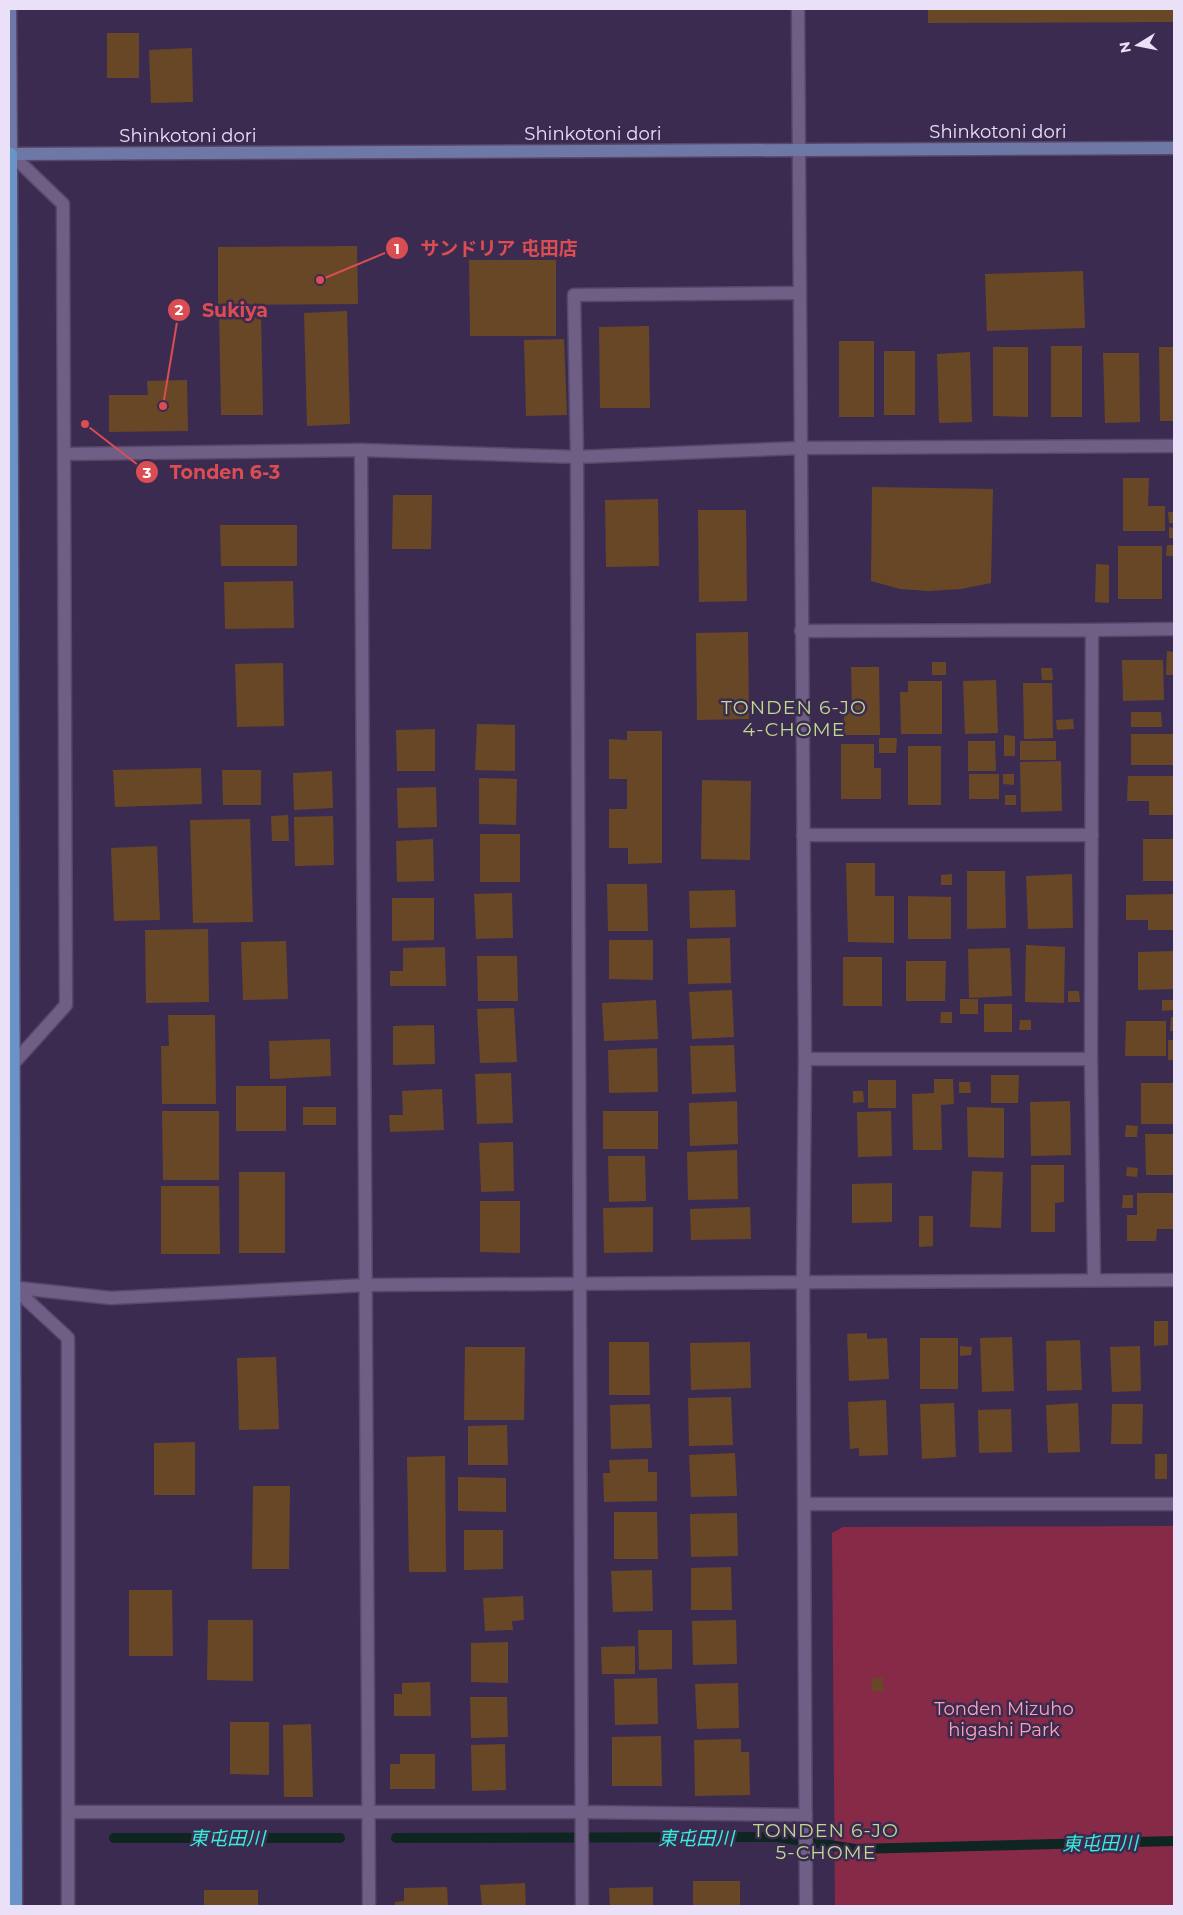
<svg xmlns="http://www.w3.org/2000/svg" width="1183" height="1915" font-family="Montserrat,'Noto Sans JP',sans-serif">
<rect width="100%" height="100%" fill="#3c2b50"/>
<path fill="#862a48" d="M1174 1526V1906H835L832 1533 843 1527Z"/>
<g fill="none" stroke-linecap="round" stroke-linejoin="round">
<g stroke="#0e2522" stroke-width="10">
<path d="M114 1838H340"/>
<path d="M396 1838 777 1837 855 1849 1174 1841"/>
</g>
</g>
<g fill="#684726">
<path d="M928 9H1174V22L928 23Z"/>
<rect x="107" y="33" width="32" height="45"/>
<path d="M192 48 193 102 151 103 149 50Z"/>
<path d="M357 246 358 304 218 305V247Z"/>
<path d="M469 260H556V336H470Z"/>
<path d="M1083 271 1085 328 987 331 985 274Z"/>
<path d="M347 311 350 424 307 426 304 313Z"/>
<path d="M219 312H261L263 415H221Z"/>
<path d="M649 326 650 408H600L599 327Z"/>
<path d="M564 339 567 415 526 416 524 340Z"/>
<rect x="839" y="341" width="35" height="76"/>
<rect x="1051" y="346" width="31" height="71"/>
<path d="M993 347H1028V417L993 416Z"/>
<path d="M1159 347H1174V421H1160Z"/>
<rect x="884" y="351" width="31" height="64"/>
<path d="M970 352 972 422 939 423 937 354Z"/>
<path d="M1103 353H1139L1140 422 1105 423Z"/>
<path d="M187 380 188 431 109 432V395H148L147 381Z"/>
<path d="M1123 478H1149L1148 506H1165V531H1123Z"/>
<path d="M872 487 993 489 991 583 961 589 929 591 900 589 871 581Z"/>
<path d="M393 495H432L431 549H392Z"/>
<path d="M658 499 659 566 606 567 605 500Z"/>
<path d="M698 510H746L747 601 699 602Z"/>
<path d="M1168 512H1174V523H1169Z"/>
<path d="M220 525H297V566H221Z"/>
<path d="M1169 527 1174 528V538H1169Z"/>
<path d="M1167 545H1174V556H1166Z"/>
<rect x="1118" y="546" width="44" height="53"/>
<path d="M1096 564 1109 565V603L1095 602Z"/>
<path d="M293 581 294 628 225 629 224 582Z"/>
<path d="M748 632 749 719 697 720 696 633Z"/>
<path d="M1167 651 1174 652V675H1166Z"/>
<path d="M1122 660H1163L1164 700 1123 701Z"/>
<rect x="932" y="662" width="14" height="13"/>
<path d="M283 663 284 726 237 727 235 664Z"/>
<path d="M851 667H879L880 735H844V710H852Z"/>
<path d="M1041 668H1052L1053 680H1042Z"/>
<path d="M996 680 998 733 965 734 963 681Z"/>
<path d="M908 681H942V734H901L900 692H908Z"/>
<path d="M1023 683H1052L1053 738 1024 739Z"/>
<path d="M1131 712H1161L1162 727H1131Z"/>
<path d="M1073 719 1074 729 1057 730 1056 720Z"/>
<path d="M477 724 515 725V771L475 770Z"/>
<path d="M435 729V771H397L396 730Z"/>
<path d="M627 731H662V863L628 864V848H609V809H627V779H609V739L627 740Z"/>
<rect x="1131" y="734" width="43" height="31"/>
<path d="M1004 735 1015 736V756H1004Z"/>
<path d="M879 738H897L896 753H879Z"/>
<path d="M968 741H995L996 771H968Z"/>
<rect x="1020" y="741" width="36" height="19"/>
<path d="M841 744H874V768H881V799H841Z"/>
<rect x="908" y="746" width="33" height="59"/>
<path d="M1061 761 1062 811 1021 812 1020 762Z"/>
<path d="M201 768 202 804 115 807 113 770Z"/>
<path d="M222 770H261V805H223Z"/>
<path d="M332 771 333 808 294 810 293 773Z"/>
<rect x="969" y="774" width="30" height="25"/>
<path d="M1003 774H1014V785L1003 784Z"/>
<path d="M1128 776H1174V815H1149V801H1127Z"/>
<path d="M479 778 517 779 516 825 479 824Z"/>
<path d="M702 780 751 781 750 860 701 859Z"/>
<path d="M436 787 437 827 398 828 397 788Z"/>
<rect x="1005" y="795" width="11" height="10"/>
<path d="M288 815 289 841H272L271 816Z"/>
<path d="M333 816 334 865 295 866 294 817Z"/>
<path d="M250 819 253 922 193 923 190 820Z"/>
<rect x="480" y="834" width="40" height="48"/>
<path d="M433 839 434 881 397 882 396 841Z"/>
<rect x="1143" y="839" width="31" height="42"/>
<path d="M157 846 160 920 114 921 111 848Z"/>
<path d="M846 863H875V896H894V943L848 942Z"/>
<path d="M967 871H1005L1006 928 967 929Z"/>
<path d="M952 874V885H941V875Z"/>
<path d="M1072 874 1073 928 1028 929 1026 876Z"/>
<path d="M607 884H647L648 931H608Z"/>
<path d="M735 890 736 927 690 928 689 891Z"/>
<path d="M512 893 513 938 476 939 474 894Z"/>
<path d="M1174 894V930H1148V920H1126V895Z"/>
<path d="M908 896 951 897V939H908Z"/>
<path d="M392 898H434V940L392 941Z"/>
<path d="M208 929 209 1002 146 1003 145 930Z"/>
<path d="M730 938 731 983 688 984 687 939Z"/>
<path d="M609 940H653V980L609 979Z"/>
<path d="M286 941 288 999 243 1000 241 942Z"/>
<path d="M1026 945 1065 947 1064 1003 1025 1002Z"/>
<path d="M445 947 446 986H390V971H403V948Z"/>
<path d="M1010 948 1012 996 969 998 968 949Z"/>
<path d="M1174 951V989L1138 990V952Z"/>
<path d="M477 956H517L518 1001H478Z"/>
<rect x="843" y="957" width="39" height="49"/>
<path d="M906 961H946L945 1001H906Z"/>
<path d="M732 990 734 1037 692 1039 689 992Z"/>
<path d="M1068 991H1079L1080 1002H1068Z"/>
<rect x="960" y="999" width="18" height="15"/>
<path d="M656 1000 658 1039 604 1041 602 1003Z"/>
<path d="M1162 1000H1173V1010L1162 1011Z"/>
<rect x="984" y="1004" width="28" height="28"/>
<path d="M514 1008 517 1062 480 1063 477 1009Z"/>
<path d="M941 1012H952V1023H940Z"/>
<path d="M168 1015H215L216 1104H162L161 1046H169Z"/>
<path d="M1171 1017H1174V1031H1170Z"/>
<path d="M1020 1020H1031V1030H1019Z"/>
<path d="M1126 1021H1166V1056H1125Z"/>
<path d="M434 1025 435 1064 393 1065V1026Z"/>
<path d="M330 1039 331 1076 270 1079 269 1041Z"/>
<rect x="1168" y="1040" width="6" height="20"/>
<path d="M734 1045 736 1092 692 1094 690 1046Z"/>
<path d="M657 1048 658 1092 609 1093 608 1050Z"/>
<path d="M511 1073 513 1123 477 1124 475 1074Z"/>
<path d="M991 1075H1019L1018 1103H991Z"/>
<path d="M934 1079H953L954 1104 941 1105 942 1150H913L912 1094 934 1093Z"/>
<rect x="868" y="1080" width="28" height="28"/>
<path d="M959 1082H970L971 1093H959Z"/>
<rect x="1141" y="1083" width="33" height="41"/>
<rect x="236" y="1086" width="50" height="45"/>
<path d="M442 1089 444 1130 390 1132 389 1115H403L402 1091Z"/>
<path d="M853 1091H863L864 1102 853 1103Z"/>
<path d="M737 1101 738 1144 690 1146 689 1103Z"/>
<path d="M1070 1101 1071 1155 1031 1156 1030 1102Z"/>
<rect x="303" y="1107" width="33" height="18"/>
<path d="M967 1107 1004 1108V1158L968 1157Z"/>
<path d="M162 1111H219V1180H163Z"/>
<rect x="603" y="1111" width="55" height="38"/>
<path d="M891 1111 892 1156 858 1157 857 1112Z"/>
<path d="M1126 1125 1138 1126 1137 1137H1125Z"/>
<path d="M1145 1134H1174V1175H1146Z"/>
<path d="M513 1142 514 1191 481 1192 479 1143Z"/>
<path d="M737 1150 738 1199 688 1200 687 1152Z"/>
<path d="M608 1156H645L646 1201 609 1202Z"/>
<path d="M1031 1165H1064V1202L1055 1203V1232H1031Z"/>
<path d="M1127 1167 1138 1168 1137 1177 1126 1176Z"/>
<path d="M972 1171 1003 1172 1001 1228 970 1227Z"/>
<rect x="239" y="1172" width="46" height="81"/>
<path d="M892 1183V1222L852 1223V1184Z"/>
<path d="M161 1186H219L220 1254H161Z"/>
<path d="M1137 1193H1174V1229H1157L1156 1241H1127V1215H1137Z"/>
<path d="M1123 1195H1133V1208H1122Z"/>
<path d="M480 1201H520V1253L480 1252Z"/>
<path d="M653 1207V1252L604 1253 603 1208Z"/>
<path d="M750 1207 751 1239 691 1240 690 1209Z"/>
<path d="M919 1216H933V1246L919 1247Z"/>
<path d="M1154 1321H1168V1345L1154 1346Z"/>
<path d="M867 1333V1339L887 1338 889 1379 849 1381 847 1334Z"/>
<path d="M1012 1337 1014 1391 982 1392 980 1338Z"/>
<rect x="920" y="1338" width="38" height="51"/>
<path d="M1080 1340 1082 1390 1047 1391 1046 1341Z"/>
<path d="M609 1342H649L650 1395H609Z"/>
<path d="M750 1342 751 1388 691 1390 690 1343Z"/>
<path d="M960 1346 972 1347 971 1355 960 1356Z"/>
<path d="M1140 1346 1141 1391 1112 1392 1110 1347Z"/>
<path d="M465 1347H525L524 1420H464Z"/>
<path d="M276 1357 279 1429 239 1430 237 1358Z"/>
<path d="M731 1397 733 1445 689 1446 688 1398Z"/>
<path d="M886 1400 888 1455 859 1456V1448L850 1449 848 1402Z"/>
<path d="M954 1403 956 1457 922 1459 920 1404Z"/>
<path d="M1078 1403 1080 1452 1048 1453 1046 1405Z"/>
<path d="M650 1404 652 1448 611 1449 610 1405Z"/>
<path d="M1112 1404H1143L1142 1444H1111Z"/>
<path d="M1011 1409 1012 1452 979 1453 978 1410Z"/>
<path d="M507 1425 508 1465H468V1426Z"/>
<path d="M195 1442V1495H154V1443Z"/>
<path d="M735 1453 737 1496 691 1497 689 1455Z"/>
<rect x="1155" y="1454" width="12" height="25"/>
<path d="M445 1456 446 1572H409L407 1457Z"/>
<path d="M648 1459V1472H657V1501L604 1502 603 1473H610L609 1460Z"/>
<path d="M458 1477 506 1478V1512L458 1511Z"/>
<path d="M253 1486H290L289 1569H252Z"/>
<path d="M614 1512H657L658 1559H614Z"/>
<path d="M737 1513 738 1556 691 1557 690 1514Z"/>
<path d="M464 1530H503V1569L464 1570Z"/>
<path d="M731 1567 732 1610H691V1568Z"/>
<path d="M652 1570 653 1611 613 1612 611 1571Z"/>
<path d="M129 1590H172L173 1656H129Z"/>
<path d="M523 1596 524 1620 512 1621 513 1630 485 1631 483 1598Z"/>
<path d="M208 1620H253V1681L207 1680Z"/>
<path d="M736 1620 737 1664 693 1665 692 1621Z"/>
<path d="M638 1630H672V1669L639 1670Z"/>
<path d="M508 1642V1683L471 1682V1643Z"/>
<path d="M635 1646V1674H602L601 1647Z"/>
<path d="M657 1678 658 1724 615 1725 614 1679Z"/>
<path d="M872 1678H883V1692L872 1691Z"/>
<path d="M430 1682 431 1716H394V1694H402V1683Z"/>
<path d="M738 1683 739 1728 697 1729 695 1684Z"/>
<path d="M470 1697H507L508 1737 471 1738Z"/>
<path d="M230 1722H269V1775L230 1774Z"/>
<path d="M311 1724 313 1797H284L283 1725Z"/>
<path d="M661 1736 662 1786H612V1737Z"/>
<path d="M741 1739V1752H749L750 1795 695 1796 694 1740Z"/>
<path d="M505 1744 506 1790 472 1791 471 1745Z"/>
<path d="M400 1754H435V1789H390V1764H400Z"/>
<rect x="693" y="1881" width="47" height="25"/>
<path d="M525 1883 526 1906H482L480 1885Z"/>
<path d="M447 1887 448 1906H395V1902L404 1901V1888Z"/>
<path d="M653 1887V1906H610L609 1888Z"/>
<rect x="204" y="1890" width="54" height="16"/>
</g>
<g fill="none" stroke-linecap="round" stroke-linejoin="round">
<g stroke="#574868" stroke-width="15">
<path id="lane" d="M577 457 574 295 800 293"/>
</g>
<g stroke="#574868" stroke-width="15">
<g id="street">
<path d="M798 9 805 1059 803 1283 806 1906"/>
<path d="M11 154 63 204 66 1005 13 1064"/>
<path d="M361 450 369 1906"/>
<path d="M64 454 361 450 577 457 801 448 1174 446"/>
<path d="M577 457 582 1906"/>
<path d="M1092 630 1174 629"/>
<path d="M801 631 1092 630 1091 1059 1094 1280"/>
<path d="M803 835H1092"/>
<path d="M805 1059H1091"/>
<path d="M9 1287 111 1298 367 1285 1174 1280"/>
<path d="M13 1287 68 1338V1906"/>
<path d="M804 1504H1174"/>
<path d="M68 1812H582L806 1815"/>
</g>
</g>
<g stroke="#574868" stroke-width="15">
<path id="secondary" d="M10 9 11 154 1174 148"/>
</g>
<g stroke="#574868" stroke-width="15">
<path id="primary" d="M9 154H11L16 1906"/>
</g>
<use href="#lane" stroke="#6f5e86" stroke-width="12"/>
<use href="#street" stroke="#6f5e86" stroke-width="12"/>
<use href="#secondary" stroke="#6d78a7" stroke-width="12"/>
<use href="#primary" stroke="#6a93c8" stroke-width="12"/>
</g>
<g text-anchor="middle" stroke-width="5" stroke-linejoin="round" paint-order="stroke">
<g font-size="18" fill="#eae0f8" stroke="#3c2b50">
<text x="998" y="138">Shinkotoni dori</text>
<text x="593" y="140">Shinkotoni dori</text>
<text x="188" y="142">Shinkotoni dori</text>
</g>
<g font-size="18" fill="#fba3b8" stroke="#3c2b50">
<text x="1004" y="1715">Tonden Mizuho<tspan x="1004" dy="21">higashi Park</tspan></text>
</g>
<g font-size="19" letter-spacing="1" fill="#bfd990" stroke="#3c2b50">
<text x="794" y="714">TONDEN 6-JO<tspan x="794" dy="22">4-CHOME</tspan></text>
<text x="826" y="1837">TONDEN 6-JO<tspan x="826" dy="22">5-CHOME</tspan></text>
</g>
<g font-size="19" font-style="italic" fill="#35eeda" stroke="#3c2b50">
<text x="227" y="1845">東屯田川</text>
<text x="696" y="1845">東屯田川</text>
<text transform="translate(1100 1843) rotate(-1)" y="7">東屯田川</text>
</g>
</g>
<path fill="none" stroke="#da4d52" stroke-width="2" d="M320 280L397 248M163 406L179 310M85 424L147 472"/>
<g fill="#da4d52" stroke="#3c2b50" stroke-width="2">
<circle cx="320" cy="280" r="5"/>
<circle cx="163" cy="406" r="5"/>
<circle cx="85" cy="424" r="5"/>
<circle cx="397" cy="248" r="12"/>
<circle cx="179" cy="310" r="12"/>
<circle cx="147" cy="472" r="12"/>
</g>
<g font-size="15" text-anchor="middle" font-weight="bold" fill="#fff">
<text x="397" y="254">1</text>
<text x="179" y="315">2</text>
<text x="147" y="478">3</text>
</g>
<g font-size="19" text-anchor="middle" font-weight="bold" fill="#da4d52" stroke="#3c2b50" stroke-width="5" stroke-linejoin="round" paint-order="stroke">
<text x="499" y="255">サンドリア 屯田店</text>
<text x="235" y="317">Sukiya</text>
<text x="225" y="479">Tonden 6-3</text>
</g>
<rect width="1183" height="1915" fill="none" stroke="#eae0f8" stroke-width="20"/>
<g transform="translate(1138 45) rotate(260)" stroke="#3c2b50" stroke-width="4" paint-order="stroke">
<path d="M0-4L9 19L0 12L-9 19Z" fill="#eae0f8"/>
<text y="-8" font-size="14" font-weight="bold" text-anchor="middle" fill="#eae0f8">N</text>
</g>
</svg>
